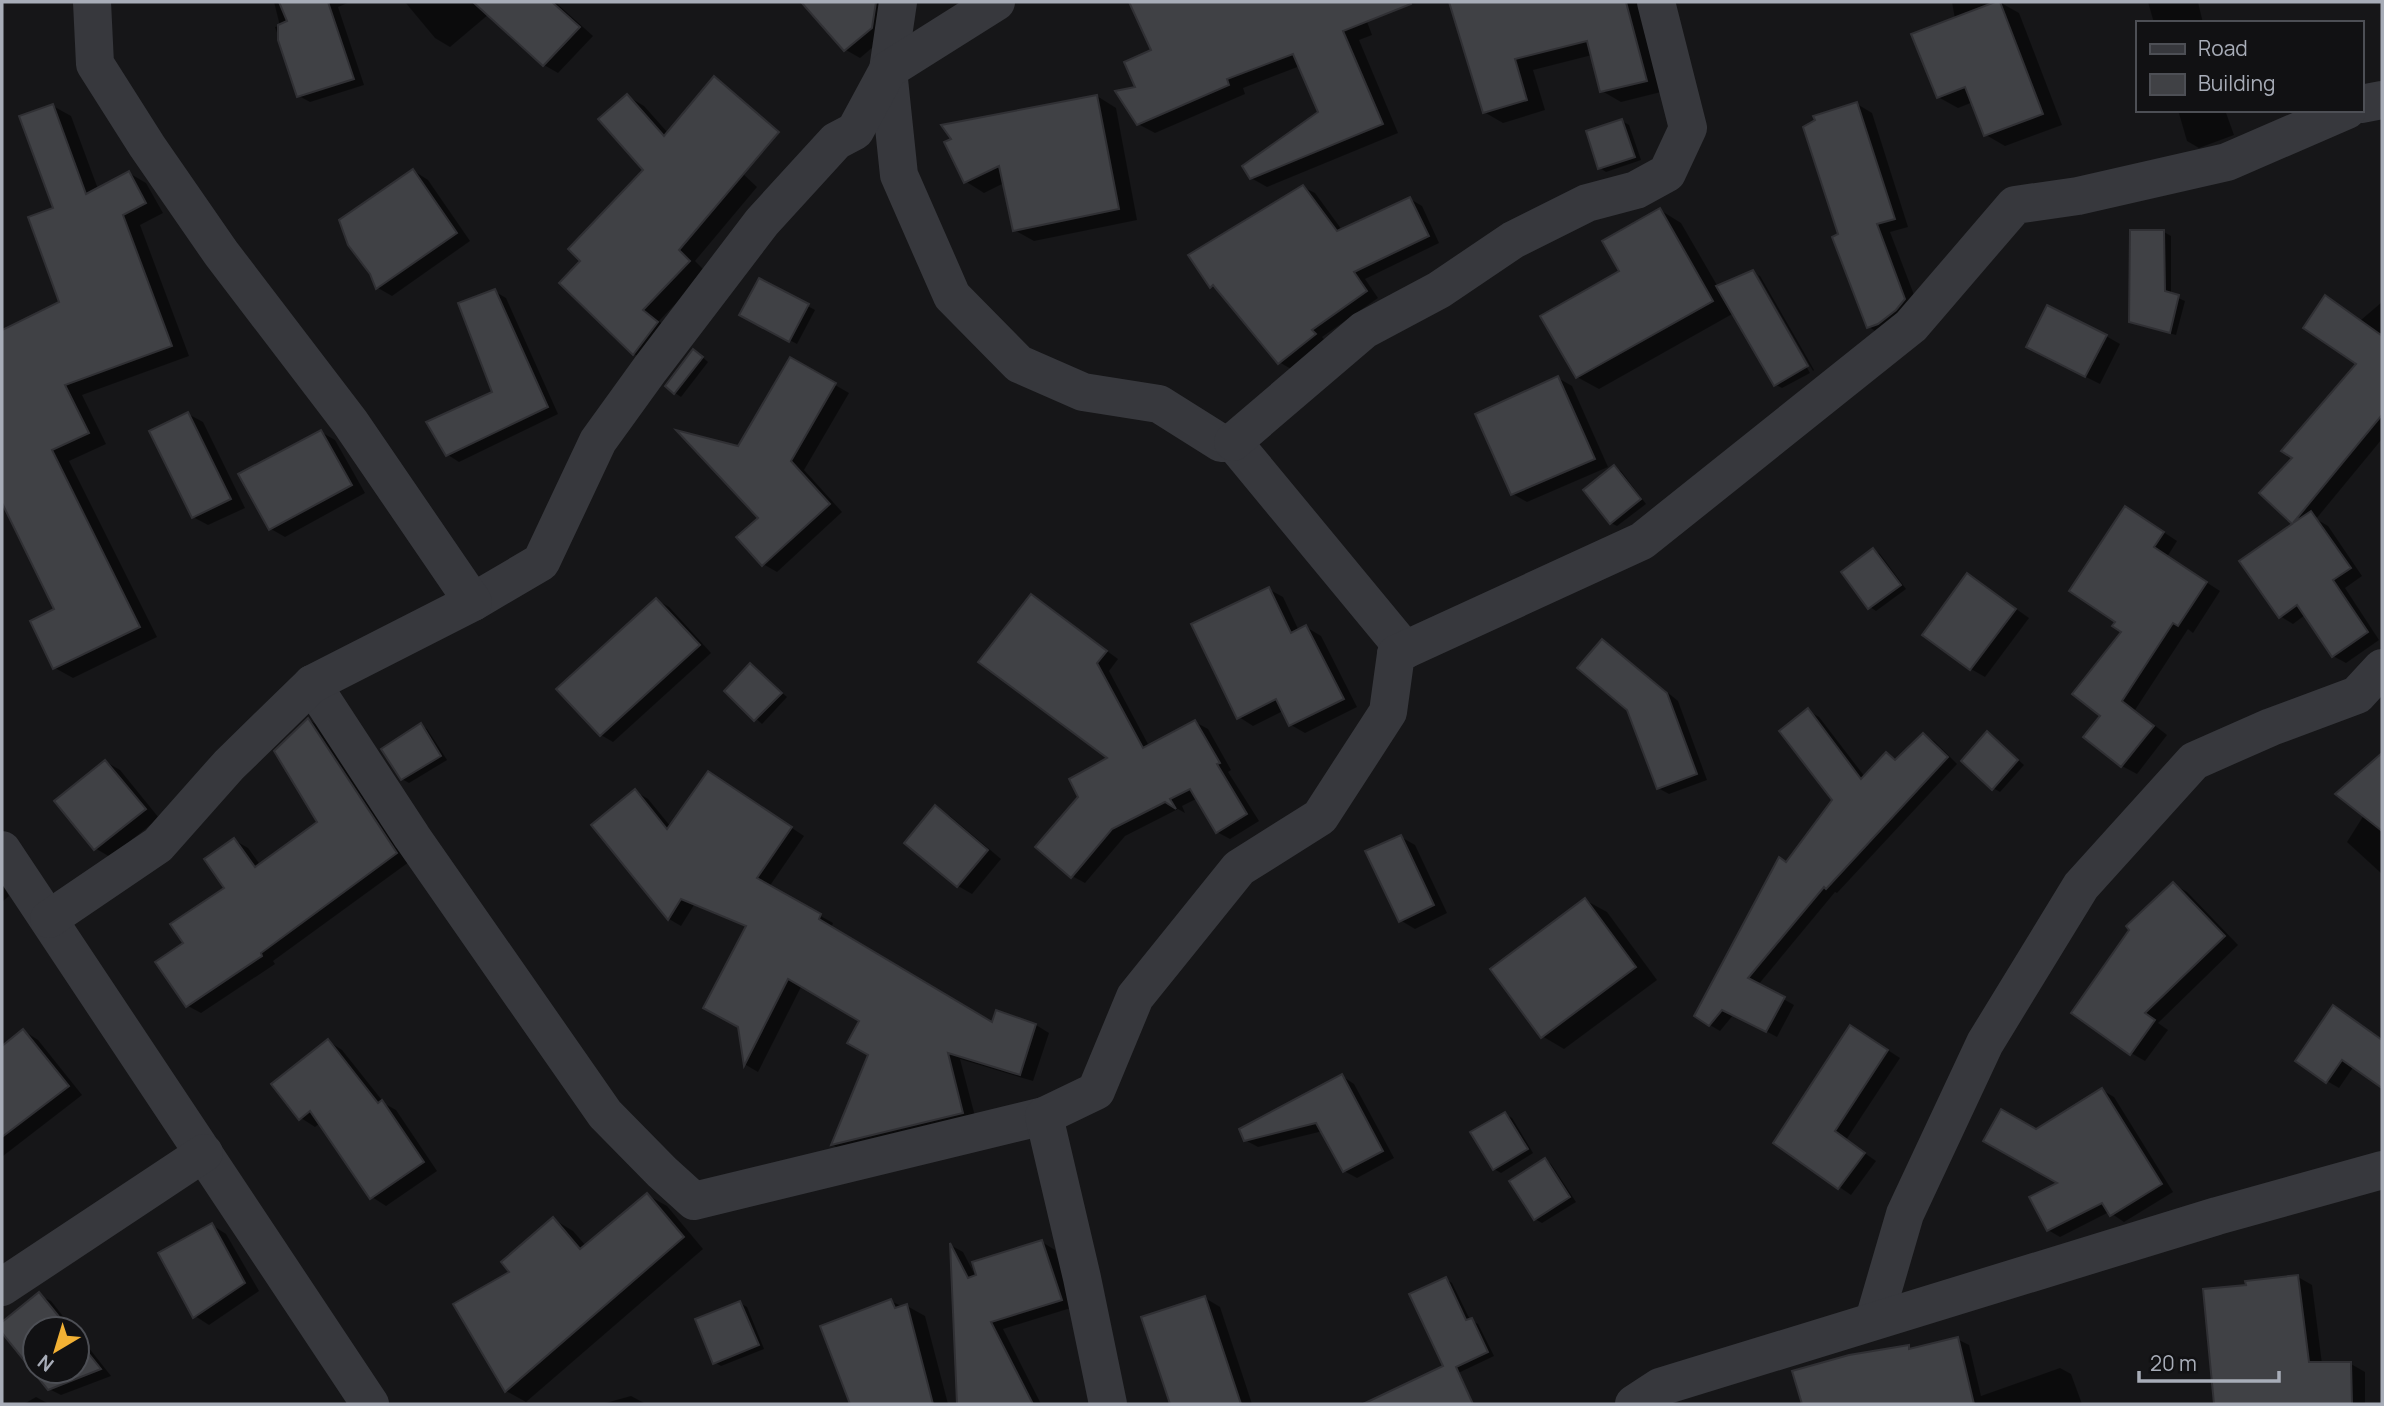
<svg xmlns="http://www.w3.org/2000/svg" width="2384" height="1406" font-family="Manrope,sans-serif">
<rect width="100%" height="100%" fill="#161618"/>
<g fill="#0007">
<path d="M274 2H350L338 7 364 85 310 102 299 96 275 27 280 26Z"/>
<path d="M405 2H555L593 36 558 73 544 65 489 14 450 47 435 38Z"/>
<path d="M804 2H885L886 36 860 58 846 50Z"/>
<path d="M1131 2H1381L1363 11 1372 35 1359 40 1398 133 1267 187 1251 178 1320 112 1300 66 1243 88 1245 94 1155 133 1138 124V88L1153 51Z"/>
<path d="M1462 2H1641L1665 91 1621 102 1602 91 1592 55 1533 70 1545 110 1503 123 1484 112 1452 5Z"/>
<path d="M1952 2H2003V4L2019 13 2062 125 2005 146 1986 135 1973 102 1958 108 1938 97 1955 19Z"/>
<path d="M2148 2H2198L2203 23H2154Z"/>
<path d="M627 96 644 106 668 133 696 130 757 187 695 261 706 272 659 321 674 333 651 363 634 354 562 283 583 261 645 170Z"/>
<path d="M1097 96 1116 108 1137 220 1034 241 1014 230 1004 183 984 193 965 181Z"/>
<path d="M1857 104 1872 113 1908 227 1890 232 1919 308 1883 336 1869 327 1840 235Z"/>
<path d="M53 106 71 116 98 189 129 173 146 183 163 213 140 225 189 356 82 395 106 444 69 461 157 637 73 678 55 668 56 610 2 499V411L7 409 2 399V332L61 303 55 209Z"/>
<path d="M2178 110H2225L2234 135 2199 148 2187 141Z"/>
<path d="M1622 121 1629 125 1641 160 1606 172 1600 168Z"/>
<path d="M414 171 428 180 470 241 392 296 378 288Z"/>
<path d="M1303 187 1315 193 1342 230 1410 199 1422 206 1439 243 1365 279 1378 298 1322 337 1326 342 1291 369 1279 362 1222 293 1211 286Z"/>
<path d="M1660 210 1681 223 1718 287 1753 272 1758 275H1754L1810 373 1782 388 1776 385 1734 313 1599 389 1577 377 1622 272Z"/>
<path d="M2164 232 2171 236V295L2185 301 2176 335 2138 325 2131 321Z"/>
<path d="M1758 275 1760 276 1814 370 1813 371Z"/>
<path d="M760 280 815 310 797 344 742 315Z"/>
<path d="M494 291 506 298 558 414 459 462 448 455 495 393Z"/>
<path d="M2325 297 2361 320 2382 302V439L2316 519 2328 526 2362 576 2345 588 2379 640 2346 663 2333 656 2305 615 2293 624 2280 616 2293 523 2261 493 2294 458 2358 364Z"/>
<path d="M2106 336 2120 344 2100 384 2042 355Z"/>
<path d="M700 355 708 362 681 397 675 393Z"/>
<path d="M790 359 849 393 804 470 842 512 777 572 763 564 761 518 739 448Z"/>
<path d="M1558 378 1572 386 1608 467 1527 502 1513 494Z"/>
<path d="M188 414 203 422 245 508 208 525 193 517Z"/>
<path d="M321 432 335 440 365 493 285 537 271 529Z"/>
<path d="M1614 467 1621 471 1646 504 1617 526 1611 523Z"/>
<path d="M2139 516 2177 541 2167 557 2220 591 2193 633 2188 629 2135 710 2167 735 2137 774 2122 766 2086 737 2102 716 2123 631Z"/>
<path d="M1874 550 1880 554 1906 589 1876 611 1870 607Z"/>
<path d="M1968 575 2029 618 1985 677 1971 669Z"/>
<path d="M1268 589 1283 597 1299 631 1306 627 1321 636 1357 707 1305 733 1291 725 1283 711 1253 726 1239 717Z"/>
<path d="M1031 596 1118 659 1109 671 1149 746 1195 722 1208 729 1231 770 1228 772 1259 821 1230 839 1217 832 1198 798 1182 806 1185 813 1178 809 1125 836 1085 883 1072 876 1110 758Z"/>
<path d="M657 600 669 607 711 653 613 742 601 735Z"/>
<path d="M1602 641 1613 648 1678 701 1707 780 1669 794 1658 788Z"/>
<path d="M751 665 787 697 762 724 726 691Z"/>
<path d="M1808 711 1819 717 1865 777 1887 754 1898 760 1924 735 1934 741 1957 764 1837 893 1835 892 1758 985 1794 1005 1777 1037 1734 1014 1720 1031 1710 1025 1787 863 1834 800Z"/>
<path d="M309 720 322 728 409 862 273 961 275 964 201 1013 188 1006 226 888 234 840 248 848 261 866 320 822Z"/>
<path d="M421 725 427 729 447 760 409 783 402 779Z"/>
<path d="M1994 738 2024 765 2000 792 1993 788Z"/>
<path d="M106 762 120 770 159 818 110 857 95 848Z"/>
<path d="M2373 763 2382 769V874L2347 842 2364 815Z"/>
<path d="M721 781 804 836 769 887 833 923 831 928 993 1025 997 1013 1036 1025 1049 1033 1033 1081 960 1059 976 1120 845 1152 833 1145 870 1054 862 1021 802 985 758 1072 746 1065 739 1026 747 927 694 905 681 926 669 919 593 825 635 791 648 799 671 827Z"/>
<path d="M935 808 950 816 1001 859 972 894 958 886 906 843Z"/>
<path d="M1401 837 1415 845 1447 913 1415 929 1400 920Z"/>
<path d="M2 884 9 896 2 902Z"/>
<path d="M2173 884 2187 892 2238 945 2158 1023 2168 1030 2145 1061 2131 1053Z"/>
<path d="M1585 900 1607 912 1657 980 1564 1049 1542 1036Z"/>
<path d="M2346 1014 2382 1041V1085L2354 1066 2339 1088 2327 1081Z"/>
<path d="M24 1031 38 1040 82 1095 3 1156 2 1048Z"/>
<path d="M1863 1034 1900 1058 1846 1140 1876 1161 1851 1195 1776 1143Z"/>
<path d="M328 1041 342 1050 385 1104 396 1110 437 1171 386 1206 372 1197 320 1123 315 1127 301 1118Z"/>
<path d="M1342 1076 1354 1084 1394 1158 1357 1178 1344 1171 1323 1131 1258 1147 1245 1140Z"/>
<path d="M2102 1090 2114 1097 2173 1192 2124 1222 2109 1212 2060 1237 2048 1230 2060 1183 2036 1131Z"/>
<path d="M1505 1114 1512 1118 1533 1153 1501 1173 1494 1169Z"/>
<path d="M1545 1160 1551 1164 1576 1202 1542 1223 1535 1219Z"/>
<path d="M647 1195 667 1206 703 1249 526 1402 506 1391 511 1272 553 1219 573 1231 586 1246Z"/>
<path d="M212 1225 226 1234 259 1291 209 1325 195 1316Z"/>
<path d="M1042 1242 1055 1250 1074 1307 1003 1329 1041 1404H959L952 1246 963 1252 978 1281Z"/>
<path d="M2298 1277 2312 1285 2322 1364H2351L2365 1372V1404H2216L2205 1290 2247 1287Z"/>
<path d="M1446 1279 1452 1283 1470 1320 1478 1324 1494 1356 1454 1375Z"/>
<path d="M39 1295 51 1301 73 1329H35V1371H77V1333L111 1376 61 1395 49 1389 2 1331V1325Z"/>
<path d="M1205 1298 1220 1307 1252 1404H1172L1143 1319Z"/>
<path d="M891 1301 903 1307 907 1306 925 1316 948 1404H852L822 1327Z"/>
<path d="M740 1303 747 1307 764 1349 721 1366 714 1362Z"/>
<path d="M1957 1339 1969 1345 1981 1396 2060 1368 2071 1374 2082 1404H1804L1795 1372 1908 1347 1913 1350Z"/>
<path d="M631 1396 646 1404H602Z"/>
<path d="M36 1397 49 1404H24Z"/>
</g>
<g fill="#404145" stroke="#303034" stroke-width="2">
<path d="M279 2H328L354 79 297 97 278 40V25L287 21Z"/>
<path d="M473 2H552L580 27 543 66Z"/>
<path d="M801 2H876L872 28 844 51Z"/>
<path d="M1129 2H1410L1411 4 1343 31 1383 124 1250 179 1242 166 1318 112 1293 54 1227 79 1229 85 1137 125 1115 91 1135 87 1124 62 1151 50Z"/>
<path d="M1449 2H1626L1647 81 1600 92 1587 41 1515 59 1527 100 1483 113Z"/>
<path d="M1995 2H2000L2043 114 1984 136 1965 87 1937 98 1911 34Z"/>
<path d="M714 76 779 132 679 250 690 261 643 310 658 322 633 355 559 283 580 261 568 249 643 170 598 119 627 94 664 136Z"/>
<path d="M1097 95 1119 209 1013 231 999 166 964 183 944 142 951 139 941 125Z"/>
<path d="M1857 102 1895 219 1877 224 1905 299 1896 310 1878 324 1867 328 1832 237 1838 234 1803 127 1815 120 1813 116Z"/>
<path d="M53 104 86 194 129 171 146 203 123 215 172 346 65 385 89 433 52 450 140 627 53 669 30 621 54 609 2 503V330L59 302 28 217 53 208 19 116Z"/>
<path d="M1622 119 1635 157 1598 169 1586 131Z"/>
<path d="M413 169 457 233 376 289 370 274 348 245 339 220Z"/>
<path d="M1303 185 1337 231 1410 197 1429 236 1354 272 1367 291 1312 330 1316 334 1278 364 1213 285 1210 288 1188 255Z"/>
<path d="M1660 208 1713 301 1576 378 1540 316 1619 271 1602 241Z"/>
<path d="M2130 230H2164L2165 291 2179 295 2170 333 2129 322Z"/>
<path d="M1753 270 1808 366 1774 386 1716 286Z"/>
<path d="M759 278 809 304 789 342 739 315Z"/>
<path d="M495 289 548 407 446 456 426 422 492 392 458 303Z"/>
<path d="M2325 295 2381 335 2382 333V415L2293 523 2311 511 2351 568 2333 580 2368 632 2332 657 2297 605 2279 618 2239 561 2292 524 2259 493 2292 458 2281 451 2356 364 2303 328Z"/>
<path d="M2047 305 2107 335 2085 377 2026 347Z"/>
<path d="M693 349 703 357 674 394 665 386Z"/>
<path d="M790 357 836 383 791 461 830 504 762 566 736 537 758 518 676 430 738 446Z"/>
<path d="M1558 376 1595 459 1511 495 1475 414Z"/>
<path d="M188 412 231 499 192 518 149 431Z"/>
<path d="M321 430 352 485 269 530 238 474Z"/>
<path d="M1614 465 1641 499 1610 524 1583 490Z"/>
<path d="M2125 506 2164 532 2154 547 2207 582 2178 626 2173 623 2122 701 2154 726 2121 767 2083 737 2100 716 2072 694 2121 632 2112 626 2115 622 2069 591Z"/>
<path d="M1873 548 1901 585 1868 609 1841 572Z"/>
<path d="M1967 573 2016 609 1970 670 1922 635Z"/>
<path d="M1269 587 1291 633 1306 625 1344 699 1289 726 1276 699 1237 719 1191 624Z"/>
<path d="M1031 594 1107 651 1097 663 1143 748 1195 720 1220 763 1217 764 1247 814 1216 833 1190 789 1170 799 1176 809 1165 802 1112 829 1071 878 1035 847 1078 797 1069 779 1107 758 978 662Z"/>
<path d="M656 598 700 645 600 736 556 689Z"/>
<path d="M1602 639 1667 693 1697 774 1657 789 1627 710 1577 668Z"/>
<path d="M750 663 782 693 754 721 724 691Z"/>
<path d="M1808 708 1861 779 1886 752 1895 760 1923 733 1948 757 1826 889 1824 887 1748 978 1785 997 1766 1032 1722 1010 1709 1026 1694 1016 1779 857 1786 862 1832 800 1779 731Z"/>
<path d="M308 718 397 853 261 953 262 956 186 1007 155 962 183 943 170 924 224 888 204 859 234 838 255 867 317 822 274 751Z"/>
<path d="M421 723 441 756 401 780 381 749Z"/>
<path d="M1987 731 2018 760 1992 790 1961 761Z"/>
<path d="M2382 753V831L2335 794Z"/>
<path d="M105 760 146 809 94 850 54 801Z"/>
<path d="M708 771 792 827 757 878 821 914 819 919 992 1022 996 1010 1036 1024 1020 1075 948 1053 963 1113 831 1145 868 1055 847 1043 859 1021 788 979 744 1066 738 1027 703 1008 746 926 681 899 668 920 591 825 635 789 667 829Z"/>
<path d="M935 805 988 850 957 887 904 843Z"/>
<path d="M1401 835 1434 905 1399 922 1365 851Z"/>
<path d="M2173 882 2225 936 2145 1013 2155 1020 2130 1055 2071 1013 2129 930 2126 926Z"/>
<path d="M1585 898 1636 967 1541 1038 1490 969Z"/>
<path d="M2333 1005 2382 1040V1088L2342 1060 2326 1083 2295 1061Z"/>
<path d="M1850 1025 1888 1050 1835 1131 1865 1153 1838 1189 1773 1143Z"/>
<path d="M23 1029 69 1086 2 1137V1046Z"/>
<path d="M328 1039 378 1103 382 1100 424 1162 370 1199 310 1111 299 1120 271 1084Z"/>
<path d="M1342 1074 1383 1151 1343 1172 1316 1123 1244 1141 1239 1129Z"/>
<path d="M2102 1088 2162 1184 2110 1216 2102 1203 2047 1231 2029 1197 2057 1183 1983 1141 2001 1109 2036 1129Z"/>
<path d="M1505 1112 1528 1149 1493 1170 1470 1132Z"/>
<path d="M1545 1158 1570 1197 1534 1220 1509 1181Z"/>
<path d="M647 1193 684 1237 505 1392 453 1304 509 1272 501 1262 553 1217 580 1249Z"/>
<path d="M212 1223 245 1283 193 1318 158 1253Z"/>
<path d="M1042 1240 1062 1300 991 1322 1033 1404H957L950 1243 968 1278 976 1275 972 1262Z"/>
<path d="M2298 1275 2309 1362H2351L2352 1404H2214L2203 1289 2246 1285 2245 1281Z"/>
<path d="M1446 1277 1466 1320 1472 1318 1488 1352 1456 1367 1473 1404H1363L1443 1366 1409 1294Z"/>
<path d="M39 1292 69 1329H35V1371H77V1339L101 1369 48 1390 2 1333V1322Z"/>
<path d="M1205 1296 1241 1404H1170L1141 1317Z"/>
<path d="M891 1299 895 1308 907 1304 933 1404H850L820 1326Z"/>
<path d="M740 1301 759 1345 713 1364 695 1319Z"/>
<path d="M1958 1337 1974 1404H1802L1792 1371 1849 1355 1909 1345V1349Z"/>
</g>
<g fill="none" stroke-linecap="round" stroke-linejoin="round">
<g stroke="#37383d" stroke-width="38">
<path d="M898 2 888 70 899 175 952 296 1019 364 1083 392 1159 404 1221 443 1233 442 1405 650 1396 654"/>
<path d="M2361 104 2382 100"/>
<path d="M1233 442 1364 330 1439 290 1513 240 1587 203 1636 190 1667 173 1688 128 1656 2"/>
<path d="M473 602 541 562 598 441 650 369 762 222 836 141 855 131 888 70 996 2"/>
<path d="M312 684 412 837 605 1114 662 1172 694 1201 1044 1116"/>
<path d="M2 850 370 1404"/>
<path d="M49 919 158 845 229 765 312 684 473 602 350 422 221 253 147 146 95 64 92 2"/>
<path d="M2 1287 204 1153"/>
<path d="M1874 1320 1905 1214 1985 1043 2081 886 2194 761 2271 727 2357 695 2382 668"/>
<path d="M1108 1404 1082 1278 1044 1116 1096 1091 1135 997 1239 868 1320 817 1388 712 1396 654 1642 541 1911 326 2015 205 2078 196 2227 162 2347 110"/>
<path d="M1634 1404 1660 1387 2217 1216 2382 1170"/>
</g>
</g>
<rect width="2384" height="1406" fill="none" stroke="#a8adb8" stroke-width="7"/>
<rect x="2136" y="21" width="228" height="91" fill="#111113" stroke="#4d4f55" stroke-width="2"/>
<rect x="2150" y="44" width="35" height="10" fill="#37383d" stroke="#4d4f55" stroke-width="2"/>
<text x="2198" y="56" font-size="21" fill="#a8adb8">Road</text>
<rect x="2150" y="74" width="35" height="21" fill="#404145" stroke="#4d4f55" stroke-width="2"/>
<text x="2198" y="91" font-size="21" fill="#a8adb8">Building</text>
<g transform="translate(56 1350) rotate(218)"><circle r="33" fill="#111113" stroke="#4d4f55" stroke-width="2"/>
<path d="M0-5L12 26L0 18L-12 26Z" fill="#f2b134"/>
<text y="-10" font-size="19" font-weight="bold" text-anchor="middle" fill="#a8adb8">N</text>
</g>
<path d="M2139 1371v10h140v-10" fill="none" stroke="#a8adb8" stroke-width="3.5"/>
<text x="2150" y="1371" font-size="21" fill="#a8adb8" stroke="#111113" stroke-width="5" paint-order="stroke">20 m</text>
</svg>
